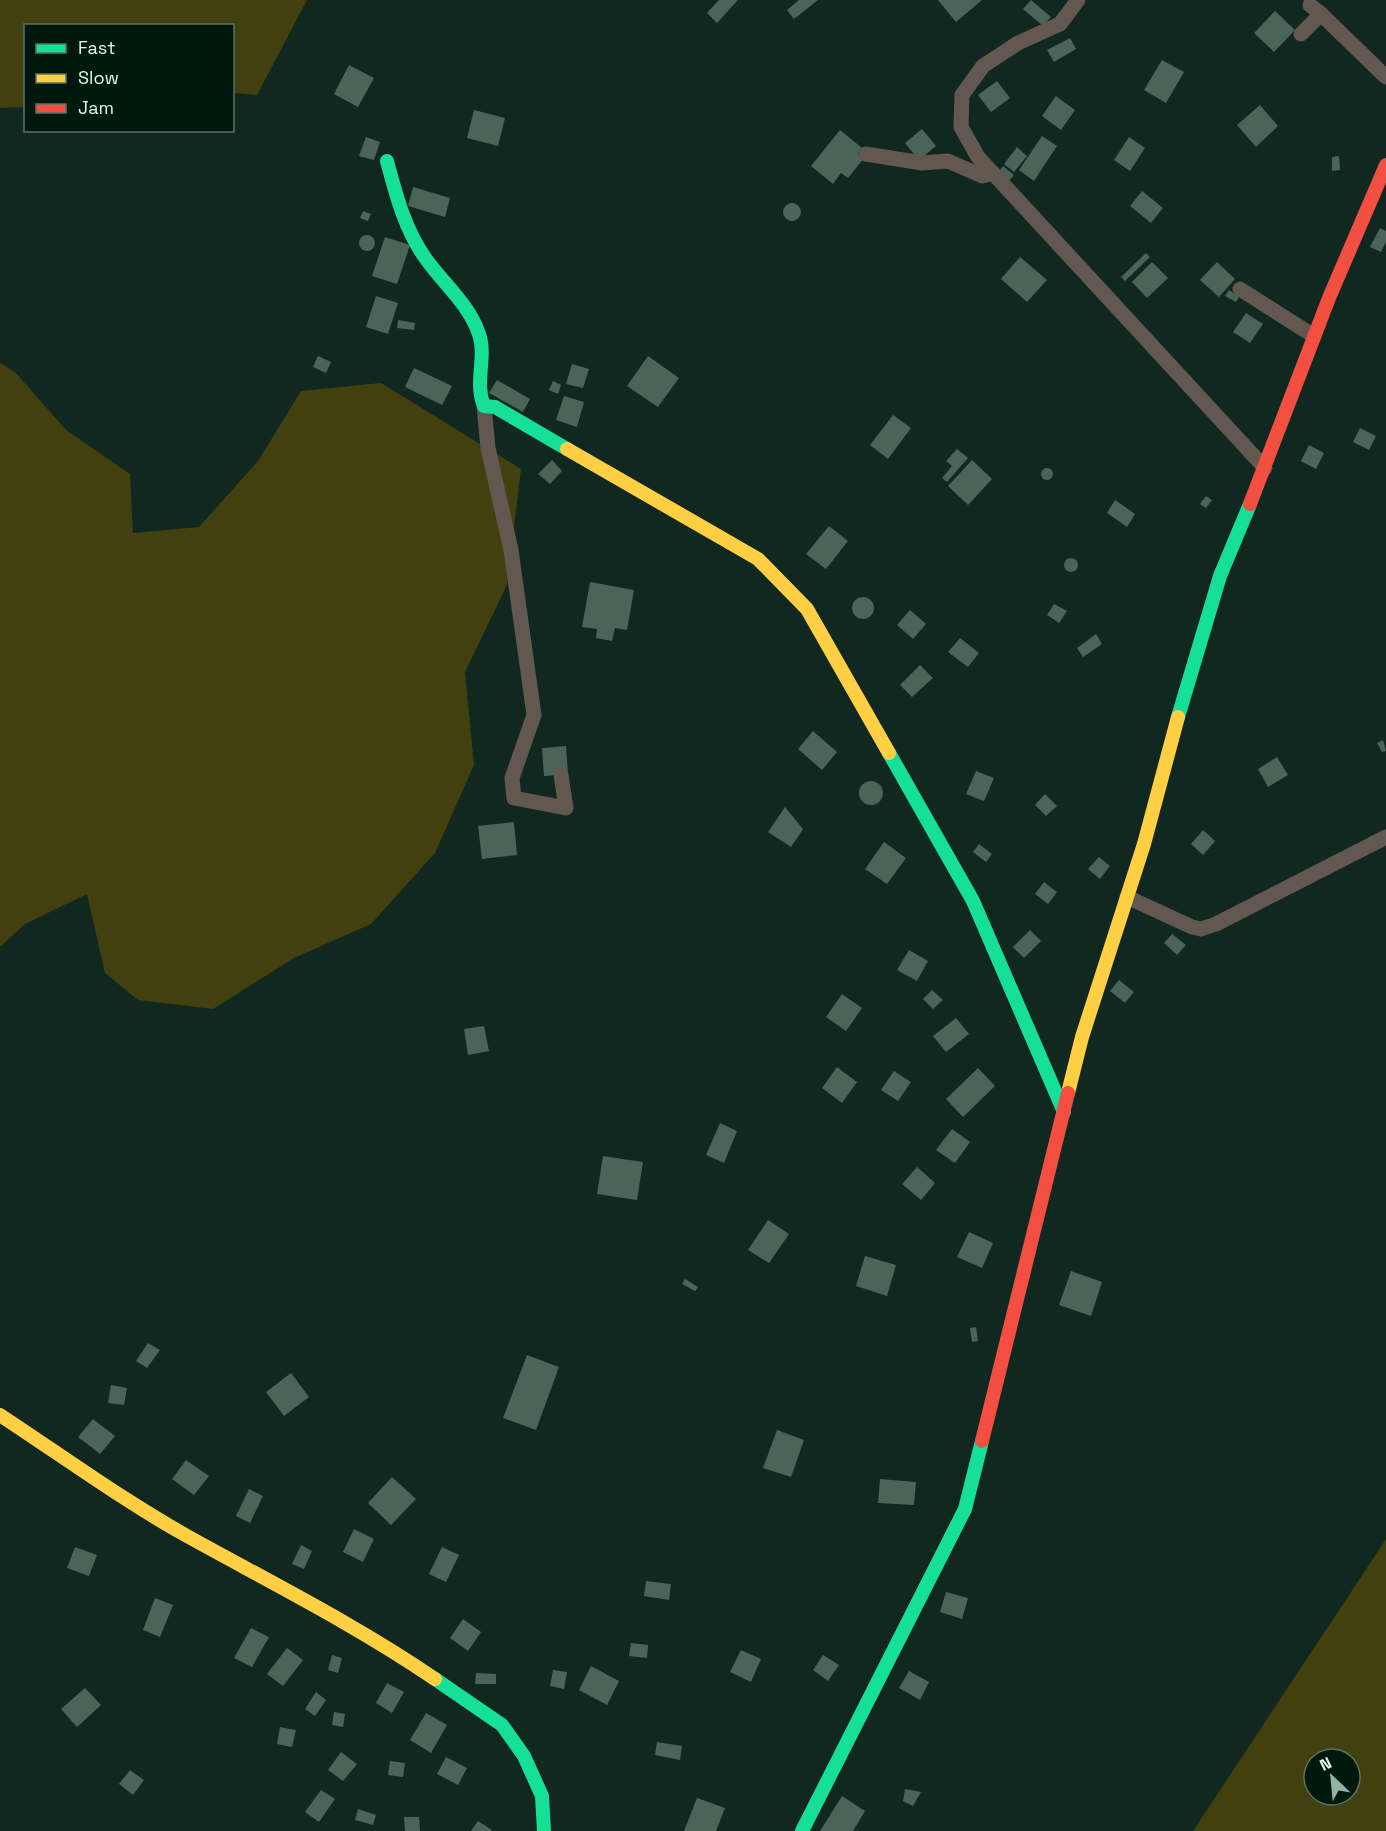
<svg xmlns="http://www.w3.org/2000/svg" width="1386" height="1831" font-family="'Space Grotesk',sans-serif">
<rect width="100%" height="100%" fill="#10281f"/>
<g fill="#41400e" fill-rule="evenodd">
<path d="M0 0H307L257 95 233 93 232 26H26L25 107 0 108Z"/>
<path d="M0 363 15 372 66 430 130 474 133 533 199 527 258 461 301 391 381 383 521 469 507 585 465 672 474 765 435 853 371 924 294 958 213 1009 138 1000 105 973 87 894 25 924 0 947Z"/>
<path d="M1386 1539V1831H1193ZM1314 1759H1350V1795H1314Z"/>
</g>
<g fill="#4b645a">
<path d="M719 0H738L717 23 707 13Z"/>
<path d="M799 0H818L794 19 787 10Z"/>
<path d="M938 0H982L956 22Z"/>
<path d="M1031 0 1051 17 1043 26 1023 9Z"/>
<path d="M1275 11 1295 30 1274 52 1254 33Z"/>
<path d="M1070 38 1076 49 1054 62 1047 50Z"/>
<path d="M1162 60 1184 72 1166 103 1144 90Z"/>
<path d="M349 65 374 78 358 107 334 94Z"/>
<path d="M997 81 1010 98 991 112 978 95Z"/>
<path d="M1056 96 1075 110 1061 130 1042 116Z"/>
<path d="M1260 105 1278 126 1256 147 1237 125Z"/>
<path d="M474 110 505 118 498 146 467 138Z"/>
<path d="M922 129 936 146 919 160 905 143Z"/>
<path d="M840 130 862 148 858 153 864 158 848 178 841 173 833 184 811 166Z"/>
<path d="M1042 136 1057 146 1034 181 1019 170Z"/>
<path d="M366 137 380 142 374 160 359 156Z"/>
<path d="M1129 137 1145 148 1130 171 1114 160Z"/>
<path d="M1017 147 1027 156 1014 172 1004 164Z"/>
<path d="M1339 156 1340 170 1332 171V157Z"/>
<path d="M1003 166 1014 175 1009 181 998 173Z"/>
<path d="M413 187 450 198 445 217 408 206Z"/>
<path d="M1142 191 1163 208 1151 223 1130 206Z"/>
<circle cx="792" cy="212" r="9"/>
<path d="M363 211 371 214 368 221 360 218Z"/>
<path d="M1380 228 1386 231V242L1381 252 1370 247Z"/>
<circle cx="367" cy="243" r="8"/>
<path d="M385 237 410 245 397 284 372 276Z"/>
<path d="M1146 253 1150 257 1125 281 1121 277Z"/>
<path d="M1020 257 1047 280 1027 302 1001 279Z"/>
<path d="M1152 262 1168 278 1147 298 1132 282Z"/>
<path d="M1217 262 1235 279 1219 297 1200 280Z"/>
<path d="M1229 290 1239 297 1236 302 1225 296Z"/>
<path d="M376 296 398 303 388 334 366 327Z"/>
<path d="M1246 313 1263 324 1250 343 1233 332Z"/>
<path d="M398 320 415 323 414 330 397 328Z"/>
<path d="M318 356 331 362 326 373 313 367Z"/>
<path d="M648 356 679 378 658 407 627 386Z"/>
<path d="M572 364 589 369 583 388 566 384Z"/>
<path d="M414 368 452 386 442 405 405 387Z"/>
<path d="M497 380 530 399 523 412 489 393Z"/>
<path d="M553 381 561 385 558 394 549 390Z"/>
<path d="M564 396 584 402 577 427 556 420Z"/>
<path d="M893 415 911 428 888 459 870 445Z"/>
<path d="M1360 428 1376 436 1369 450 1353 442Z"/>
<path d="M1309 445 1324 453 1316 469 1301 461Z"/>
<path d="M957 449 968 458 947 482 942 478 952 466 946 461Z"/>
<path d="M552 460 562 471 550 484 538 474Z"/>
<path d="M972 460 992 479 968 505 948 486Z"/>
<circle cx="1047" cy="474" r="6"/>
<path d="M1206 496 1212 500 1206 508 1200 504Z"/>
<path d="M1115 500 1135 514 1127 527 1107 513Z"/>
<path d="M829 526 848 541 826 569 806 554Z"/>
<circle cx="1071" cy="565" r="7"/>
<path d="M590 582 634 590 627 630 615 628 612 641 596 638 597 629 582 627Z"/>
<circle cx="863" cy="608" r="11"/>
<path d="M1054 604 1067 611 1059 623 1047 615Z"/>
<path d="M910 610 926 624 913 639 897 625Z"/>
<path d="M1096 634 1102 644 1083 657 1077 648Z"/>
<path d="M960 638 979 653 968 667 948 652Z"/>
<path d="M920 665 933 678 912 697 900 685Z"/>
<path d="M813 731 837 752 822 770 798 749Z"/>
<path d="M1383 740 1386 751 1382 752 1377 743Z"/>
<path d="M566 746 568 774 544 776 542 748Z"/>
<path d="M1277 757 1288 775 1268 787 1258 769Z"/>
<path d="M976 771 994 778 984 801 966 794Z"/>
<circle cx="871" cy="793" r="12"/>
<path d="M1045 794 1057 806 1046 816 1035 805Z"/>
<path d="M785 807 803 829 791 847 768 832Z"/>
<path d="M514 822 517 855 482 859 478 826Z"/>
<path d="M1203 830 1215 841 1203 855 1191 844Z"/>
<path d="M884 842 906 858 887 884 865 869Z"/>
<path d="M979 844 992 854 986 862 973 852Z"/>
<path d="M1099 857 1110 866 1100 879 1088 869Z"/>
<path d="M1044 882 1057 892 1048 904 1035 894Z"/>
<path d="M1030 930 1041 941 1024 958 1013 947Z"/>
<path d="M1172 934 1186 945 1177 955 1164 943Z"/>
<path d="M909 950 928 961 917 981 897 970Z"/>
<path d="M1119 980 1134 992 1125 1003 1110 991Z"/>
<path d="M932 990 943 1000 933 1009 923 999Z"/>
<path d="M842 994 862 1008 846 1031 826 1017Z"/>
<path d="M956 1018 969 1034 946 1052 933 1036Z"/>
<path d="M484 1026 489 1051 468 1055 464 1029Z"/>
<path d="M837 1067 857 1082 842 1103 822 1088Z"/>
<path d="M978 1068 995 1086 963 1117 946 1099Z"/>
<path d="M894 1071 911 1082 898 1101 881 1090Z"/>
<path d="M720 1123 737 1131 724 1163 706 1155Z"/>
<path d="M952 1129 970 1142 955 1163 936 1150Z"/>
<path d="M603 1156 643 1162 637 1200 597 1194Z"/>
<path d="M917 1167 935 1183 921 1200 902 1184Z"/>
<path d="M768 1220 789 1234 769 1263 748 1250Z"/>
<path d="M969 1232 993 1243 982 1268 957 1257Z"/>
<path d="M865 1256 896 1265 887 1296 856 1286Z"/>
<path d="M1071 1271 1102 1282 1091 1316 1059 1305Z"/>
<path d="M685 1279 698 1287 695 1291 682 1284Z"/>
<path d="M976 1327 978 1341 972 1342 970 1328Z"/>
<path d="M148 1343 160 1350 147 1368 136 1361Z"/>
<path d="M527 1355 559 1367 536 1430 503 1418Z"/>
<path d="M291 1373 309 1397 284 1416 266 1392Z"/>
<path d="M111 1385 127 1388 124 1405 108 1403Z"/>
<path d="M93 1419 115 1436 100 1454 78 1437Z"/>
<path d="M777 1430 804 1440 791 1477 763 1468Z"/>
<path d="M186 1460 209 1476 194 1495 172 1479Z"/>
<path d="M392 1477 416 1499 391 1525 368 1503Z"/>
<path d="M880 1479 916 1482 914 1505 878 1503Z"/>
<path d="M249 1489 263 1496 250 1523 236 1516Z"/>
<path d="M354 1529 374 1539 363 1562 343 1552Z"/>
<path d="M301 1545 312 1551 304 1569 292 1564Z"/>
<path d="M75 1547 97 1555 89 1576 67 1568Z"/>
<path d="M442 1547 459 1555 446 1582 429 1574Z"/>
<path d="M646 1581 671 1584 669 1600 644 1596Z"/>
<path d="M946 1592 968 1598 962 1619 940 1612Z"/>
<path d="M155 1598 173 1605 160 1637 143 1630Z"/>
<path d="M463 1619 481 1632 468 1651 450 1638Z"/>
<path d="M251 1628 269 1637 252 1667 234 1658Z"/>
<path d="M631 1643 648 1645 647 1658 629 1656Z"/>
<path d="M287 1648 303 1660 283 1686 267 1674Z"/>
<path d="M741 1650 761 1659 751 1682 730 1672Z"/>
<path d="M332 1655 342 1658 338 1673 328 1670Z"/>
<path d="M823 1655 839 1665 828 1681 813 1670Z"/>
<path d="M591 1666 619 1681 607 1705 579 1690Z"/>
<path d="M553 1670 567 1672 564 1689 550 1686Z"/>
<path d="M909 1671 929 1682 920 1700 899 1688Z"/>
<path d="M476 1673 496 1674V1684H475Z"/>
<path d="M387 1683 404 1692 392 1713 376 1703Z"/>
<path d="M85 1688 101 1705 77 1727 61 1709Z"/>
<path d="M316 1692 326 1700 315 1716 305 1709Z"/>
<path d="M334 1712 345 1714 343 1727 332 1725Z"/>
<path d="M426 1713 447 1725 431 1753 410 1740Z"/>
<path d="M280 1727 296 1730 292 1747 277 1744Z"/>
<path d="M657 1742 682 1746 680 1760 655 1755Z"/>
<path d="M341 1752 357 1764 343 1781 328 1770Z"/>
<path d="M446 1757 467 1768 458 1785 437 1774Z"/>
<path d="M390 1761 405 1763 403 1777 388 1775Z"/>
<path d="M130 1770 144 1780 133 1795 119 1784Z"/>
<path d="M905 1789 921 1792 913 1806 903 1801Z"/>
<path d="M321 1790 335 1799 319 1822 305 1812Z"/>
<path d="M842 1796 865 1811 853 1831H820Z"/>
<path d="M697 1798 725 1808 716 1831H684Z"/>
<path d="M358 1809 376 1815 373 1825 355 1820Z"/>
<path d="M404 1817H419L420 1831H405Z"/>
<path d="M478 1821 492 1830 491 1831H471Z"/>
</g>
<g fill="none" stroke-linecap="round" stroke-linejoin="round">
<g stroke="#62584f" stroke-width="15">
<path d="M1078 0 1060 24 1018 43 983 66 962 95 961 127 978 157 1265 468"/>
<path d="M1321 14 1386 77"/>
<path d="M1301 34 1321 14 1310 5"/>
<path d="M866 154 922 163 948 161 982 176 993 173"/>
<path d="M1240 289 1314 336"/>
<path d="M484 406 488 448 511 550 534 715 512 778 514 798 566 808 561 775"/>
<path d="M1127 897 1192 927 1201 929 1216 924 1386 837"/>
</g>
<g stroke="#16e098" stroke-width="14">
<path d="M387 161C396 195 405 230 426 259 443 283 469 304 479 334 487 357 474 382 484 406L495 407 567 449"/>
<path d="M1178 717 1220 576 1250 504"/>
<path d="M889 753 973 901 1064 1112"/>
<path d="M435 1679 502 1725 524 1756 542 1796 544 1831"/>
<path d="M802 1831 965 1509 982 1441"/>
</g>
<g stroke="#ffcf43" stroke-width="14">
<path d="M567 449 758 559 807 609 889 753"/>
<path d="M1068 1093 1082 1037 1144 844 1178 717"/>
<path d="M0 1415C61 1455 124 1501 187 1536 270 1582 356 1625 435 1679"/>
</g>
<g stroke="#f24e42" stroke-width="14">
<path d="M1250 504 1329 298 1386 165"/>
<path d="M982 1441 1068 1093"/>
</g>
</g>
<rect x="24" y="24" width="210" height="108" fill="#01180e" stroke="#577467" stroke-width="1.5"/>
<rect x="36" y="44" width="30" height="9" fill="#16e098" stroke="#577467" stroke-width="1.5"/>
<text x="78" y="54" font-size="18" fill="#d8ffec">Fast</text>
<rect x="36" y="74" width="30" height="9" fill="#ffcf43" stroke="#577467" stroke-width="1.5"/>
<text x="78" y="84" font-size="18" fill="#d8ffec">Slow</text>
<rect x="36" y="104" width="30" height="9" fill="#f24e42" stroke="#577467" stroke-width="1.5"/>
<text x="78" y="114" font-size="18" fill="#d8ffec">Jam</text>
<g transform="translate(1332 1777) rotate(334)"><circle r="28" fill="#01180e" stroke="#577467" stroke-width="1.5"/>
<path d="M0-4.5L10 22L0 15L-10 22Z" fill="#92b4a4"/>
<text y="-9" font-size="16" font-weight="bold" text-anchor="middle" fill="#d8ffec">N</text>
</g>
</svg>
